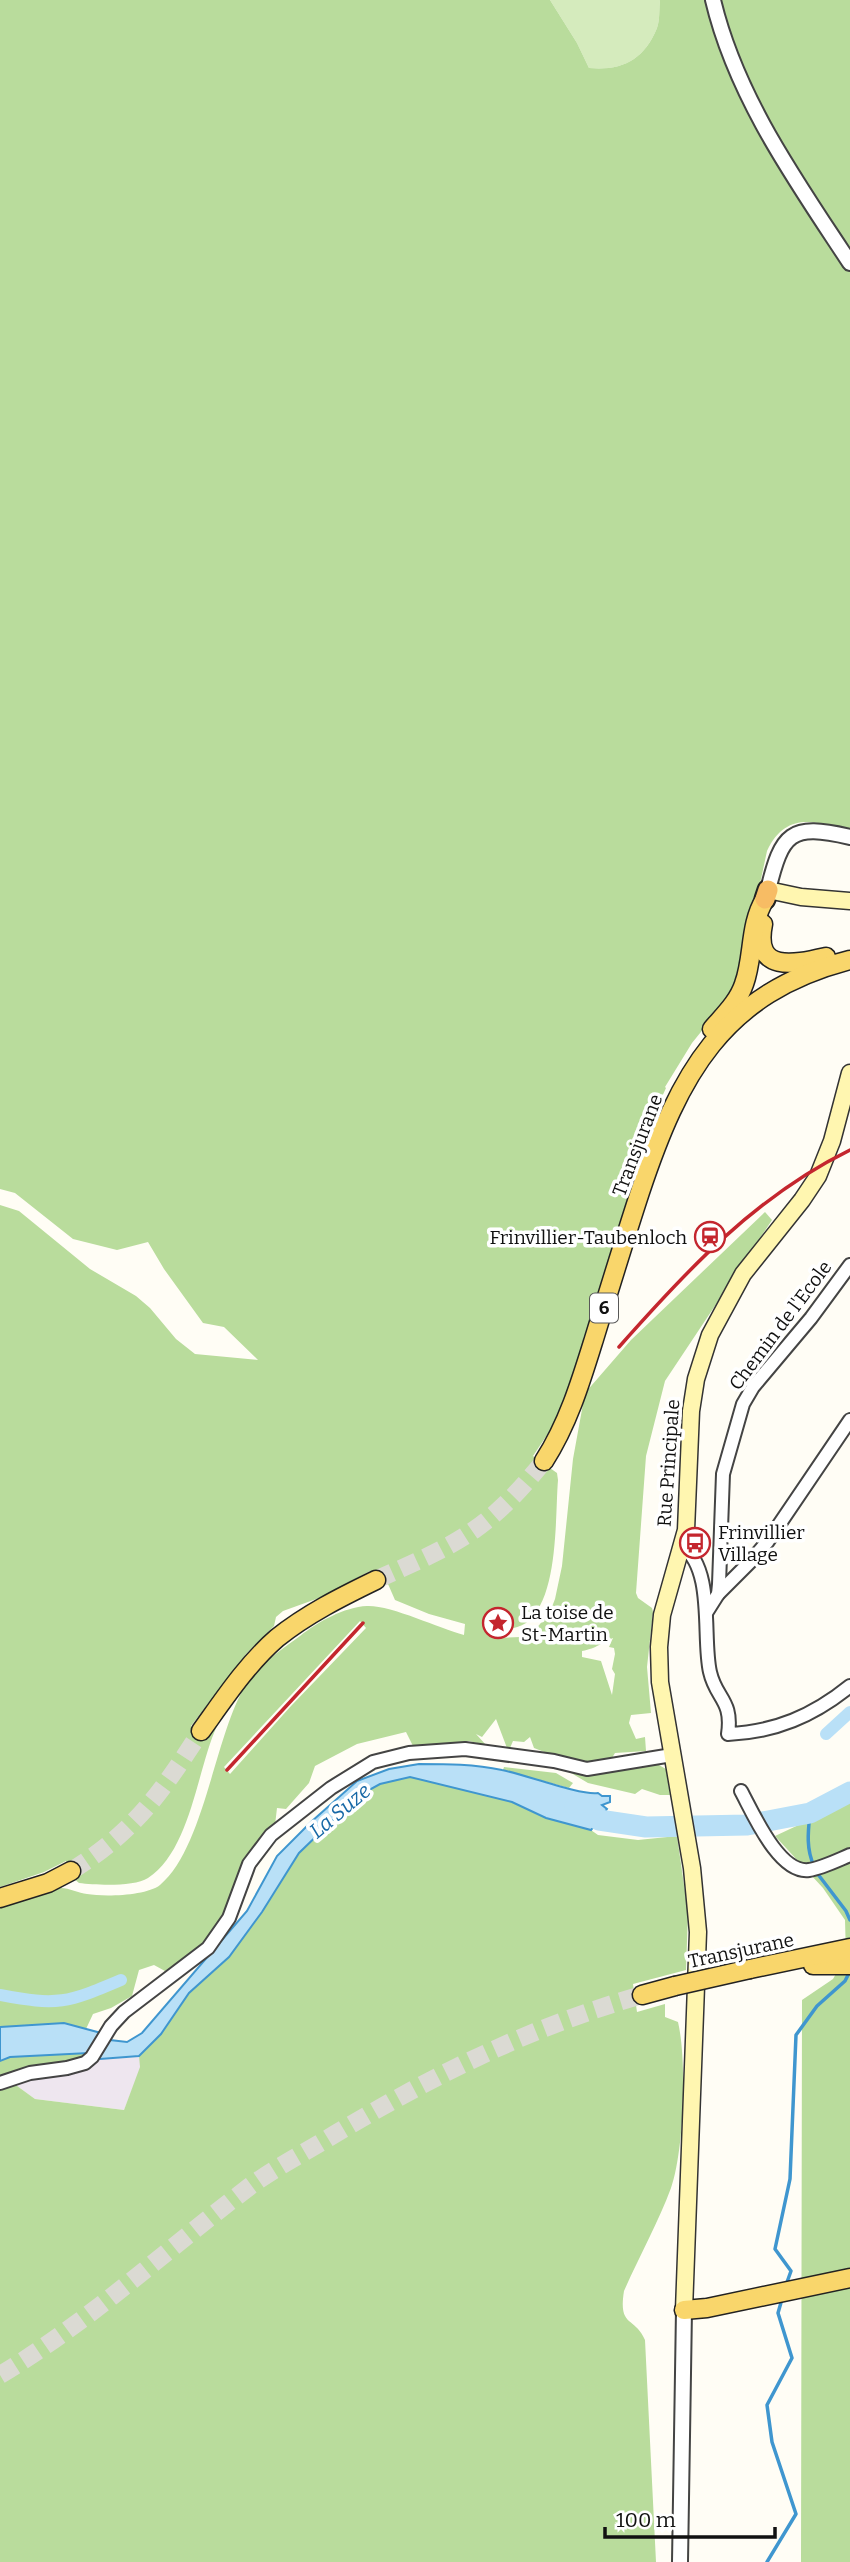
<svg xmlns="http://www.w3.org/2000/svg" width="850" height="2562" font-family="Bitter,serif">
<rect width="100%" height="100%" fill="#fffdf5"/>
<path fill="#eee6ef" d="M89 2053 100 2059 140 2057 141 2067 124 2110 35 2099 13 2083 11 2072 73 2061Z"/>
<path fill="#d5ebbd" d="M550 0H660C659 9 660 20 657 28 644 60 622 71 589 68L577 43Z"/>
<g fill="#b9dc9c" fill-rule="evenodd">
<path d="M0 0H550L577 43 589 68C622 71 644 60 657 28 660 20 659 9 660 0H850V831C815 821 786 811 767 851L738 986 692 1043 665 1087 666 1088 649 1125 631 1196 628 1197 622 1216 623 1220 565 1404 562 1405 553 1426 533 1456 557 1473 558 1480C555 1517 559 1599 526 1623 518 1628 508 1629 499 1631V1638L520 1637 535 1630 550 1612 555 1599 562 1566 573 1459 585 1393 631 1340 765 1212 772 1220 665 1381 646 1456 636 1593 638 1598 652 1608 653 1612 647 1667 651 1713 631 1715 629 1723 636 1739 645 1737 646 1751 615 1753 607 1766C582 1767 557 1757 534 1748L530 1737 524 1742 513 1741 510 1748H507L496 1719 482 1737 476 1734 486 1745 469 1741 414 1748 406 1732 357 1744 315 1766 309 1783 286 1809 277 1808 275 1825 243 1861 226 1914 205 1942 189 1958 165 1971 154 1965 139 1970 132 1996 111 2008 93 2014 86 2029 64 2023 0 2027V1907C15 1902 47 1888 61 1888 69 1888 79 1893 87 1894 104 1897 146 1896 160 1885 204 1848 214 1739 245 1686 258 1665 281 1650 300 1636 318 1622 344 1607 367 1606 391 1605 438 1628 464 1635L465 1624 429 1614 395 1600 388 1584 378 1587 370 1571 319 1598 283 1611 276 1617 274 1626 246 1654 191 1726 207 1736 216 1723 217 1726C197 1769 191 1850 148 1878 134 1887 96 1885 79 1883L73 1878 66 1861 44 1872 0 1887V1205L19 1211 90 1269 136 1296 150 1308 176 1339 195 1354 258 1360 224 1327 203 1323 164 1269 148 1242 117 1250 73 1239 15 1193 0 1189ZM360 1621 366 1628 291 1706 230 1774 224 1767ZM613 1638 609 1647 614 1648 615 1654 612 1669 615 1674 612 1695 601 1661 582 1657V1651C598 1648 600 1643 613 1638Z"/>
<path d="M657 1764 666 1769 670 1795H660L642 1789 635 1794 588 1783 566 1770 588 1775Z"/>
<path d="M504 1767 556 1773 573 1783 569 1788 503 1770Z"/>
<path d="M410 1777 512 1802 546 1818 588 1828 598 1835 638 1840 677 1836 688 1913 686 1970 633 1984 637 2012 665 2004V2017L678 2022C687 2060 684 2152 671 2188 658 2223 639 2257 624 2291 618 2328 635 2316 645 2340L656 2562H0V2061L10 2057 89 2053 73 2061 11 2072 13 2083 35 2099 124 2110 140 2067 139 2056 161 2034 189 1993 229 1957 262 1912 299 1853 358 1796 380 1784Z"/>
<path d="M850 1801V2562H801L802 2000 833 1979 846 1956 845 1920 823 1888 775 1836Z"/>
</g>
<path fill="#b9e0f7" stroke="#3f96cf" stroke-width="2" d="M419 1764C447 1764 474 1764 502 1770 523 1774 582 1796 598 1793L602 1796H610V1802L602 1805 607 1809 591 1830 546 1818 512 1802 410 1777 380 1784 358 1796 299 1853 262 1912 229 1957 189 1993 161 2034 139 2056 100 2059 89 2053 10 2057 0 2061V2027L64 2023 101 2033 110 2040 127 2042 142 2033 247 1911 277 1856 311 1822 357 1781 389 1769Z"/>
<g fill="none" stroke-linecap="round" stroke-linejoin="round">
<g stroke="#3f96cf" stroke-width="3.5">
<path d="M810 1813C808 1832 806 1849 814 1866"/>
<path d="M817 1873 846 1911 850 1920"/>
<path d="M786 2285 791 2271 775 2249 790 2179 796 2035 817 2006 845 1981 850 1971"/>
<path d="M767 2562 796 2514 772 2442 767 2405 792 2358 778 2313 782 2299"/>
</g>
<g stroke="#b9e0f7" stroke-width="12">
<path d="M826 1734 850 1712"/>
<path d="M0 1995C58 2006 67 2003 121 1980"/>
</g>
<path stroke="#b9e0f7" stroke-width="21" d="M575 1807 599 1820 646 1827 747 1825 810 1813 850 1792"/>
<g stroke="#dbdad3" stroke-width="18" stroke-dasharray="18 9" stroke-linecap="butt">
<path d="M376 1580C408 1565 444 1551 474 1530 501 1511 523 1487 544 1461"/>
<path d="M71 1871C135 1831 161 1793 201 1731"/>
<path d="M0 2375C90 2321 166 2250 249 2187 276 2167 306 2152 335 2134 436 2074 528 2028 642 1995"/>
</g>
<g stroke="#444" stroke-width="16">
<g id="minor">
<path d="M682 1546C715 1569 702 1638 710 1672 716 1699 733 1700 728 1734 775 1732 813 1716 850 1686"/>
<path d="M718 1594 751 1561 768 1541 850 1420"/>
<path d="M706 1613 718 1594 719 1584 723 1474 743 1404 753 1387 811 1318 850 1265"/>
<path d="M741 1791C753 1813 779 1874 809 1870 822 1868 838 1860 850 1855"/>
<path d="M0 2083 30 2073 67 2068 85 2063 92 2057 111 2026 124 2012 208 1948 229 1918 249 1864 271 1835 331 1788 373 1762 409 1753 465 1749 554 1761 587 1769 672 1755"/>
</g>
</g>
<g stroke="#444" stroke-width="18">
<g id="tertiary">
<path d="M713 0C736 97 796 181 850 263"/>
<path d="M768 890C782 833 790 823 850 837"/>
<path d="M680 2562 684 2310"/>
</g>
</g>
<g stroke="#333" stroke-width="19">
<g id="secondary">
<path d="M768 890 801 897 850 901"/>
<path d="M684 2310 698 1932 692 1868 660 1682 659 1647 662 1615 686 1530 691 1411 696 1379 710 1335 743 1274 802 1200 818 1176 832 1141 850 1073"/>
</g>
</g>
<g stroke="#222" stroke-width="21">
<g id="primary">
<path d="M763 924C753 974 795 964 826 957"/>
<path d="M712 1029C724 1015 738 1002 744 984 754 957 749 925 765 899"/>
<path d="M544 1461C568 1424 581 1381 594 1339 609 1290 624 1241 640 1192 679 1075 722 993 850 960"/>
<path d="M201 1731C224 1699 247 1664 277 1638 307 1614 341 1597 376 1580"/>
<path d="M0 1898 48 1883 71 1871"/>
<path d="M813 1965H850"/>
<path d="M750 1969 850 1948"/>
<path d="M642 1995 675 1986"/>
<path d="M684 2310 707 2308 850 2278"/>
</g>
</g>
<g stroke="#222" stroke-width="23">
<path id="trunk" d="M765 899 768 890"/>
</g>
<use href="#minor" stroke="#fff" stroke-width="12"/>
<use href="#tertiary" stroke="#fff" stroke-width="14"/>
<use href="#secondary" stroke="#fff6b0" stroke-width="16"/>
<use href="#primary" stroke="#f9d66b" stroke-width="18"/>
<use href="#trunk" stroke="#f7bc64" stroke-width="19"/>
<g stroke="#c4262e" stroke-width="3.5">
<path d="M619 1347C687 1270 756 1196 850 1150"/>
<path d="M227 1770 363 1623"/>
</g>
<g stroke="#222" stroke-width="21" stroke-linecap="butt">
<path id="primary-bridge" d="M675 1986 750 1969"/>
</g>
<use href="#primary-bridge" stroke="#f9d66b" stroke-width="18"/>
</g>
<defs>
<g id="station-ring" transform="scale(1.575)"><circle r="9.5" fill="#fff" stroke="#c4262e" stroke-width="1.5"/><path d="M-3-6H3Q5-6 5-4V2Q5 4 3 4L4.5 6H3L1.5 4h-3L-3 6H-4.5L-3 4Q-5 4-5 2V-4Q-5-6-3-6ZM-3.5-4v3h7v-3ZM-3.5 1v1.5H-2V1ZM2 1v1.5H3.5V1Z" fill="#c4262e"/></g>
<g id="bus-ring" transform="scale(1.575)"><circle r="9.5" fill="#fff" stroke="#c4262e" stroke-width="1.5"/><path d="M-5-6H5V4H4V6H2V4H-2V6H-4V4H-5ZM-3.5-4V0h7V-4ZM-3.5 1.2v1.5H-2V1.2ZM2 1.2v1.5H3.5V1.2Z" fill="#c4262e"/></g>
<g id="sight-ring" transform="scale(1.575)"><circle r="9.5" fill="#fff" stroke="#c4262e" stroke-width="1.5"/><path d="M0-6L1.8-2.2L6-1.7L2.9 1.2L3.7 5.4L0 3.3L-3.7 5.4L-2.9 1.2L-6-1.7L-1.8-2.2Z" fill="#c4262e"/></g>
</defs>
<g fill-rule="evenodd">
<use href="#station-ring" x="710" y="1237"/>
<use href="#bus-ring" x="695" y="1543"/>
<use href="#sight-ring" x="498" y="1623"/>
</g>
<g text-anchor="middle" stroke-width="7" stroke-linejoin="round" paint-order="stroke">
<rect fill="#fff" stroke="#585858" stroke-width="2" x="590" y="1293.5" width="28" height="29" rx="5"/>
<g font-size="18" font-weight="bold" fill="#111">
<text x="604" y="1314">6</text>
</g>
<g font-size="19" fill="#111" stroke="#fff">
<text transform="translate(637 1145) rotate(-69)" y="7">Transjurane</text>
<text transform="translate(780 1325) rotate(-53)" y="7">Chemin de l'Ecole</text>
<text transform="translate(668 1463) rotate(-86)" y="7">Rue Principale</text>
<text transform="translate(741 1950) rotate(-12)" y="7">Transjurane</text>
</g>
<g font-size="19" fill="#111" stroke="#fff" text-anchor="start">
<text x="687" y="1244" text-anchor="end">Frinvillier-Taubenloch</text>
<text x="718" y="1539">Frinvillier<tspan x="718" dy="22">Village</tspan></text>
<text x="521" y="1619">La toise de<tspan x="521" dy="22">St-Martin</tspan></text>
</g>
<g font-size="21" font-style="italic" fill="#1768a6" stroke="#fff">
<text transform="translate(340 1811) rotate(-40)" y="7">La Suze</text>
</g>
</g>
<path d="M605 2527v10h170v-10" fill="none" stroke="#111111" stroke-width="3.5"/>
<text x="616" y="2527" font-size="21" fill="#111111" stroke="#ffffff" stroke-width="5" paint-order="stroke">100 m</text>
</svg>
